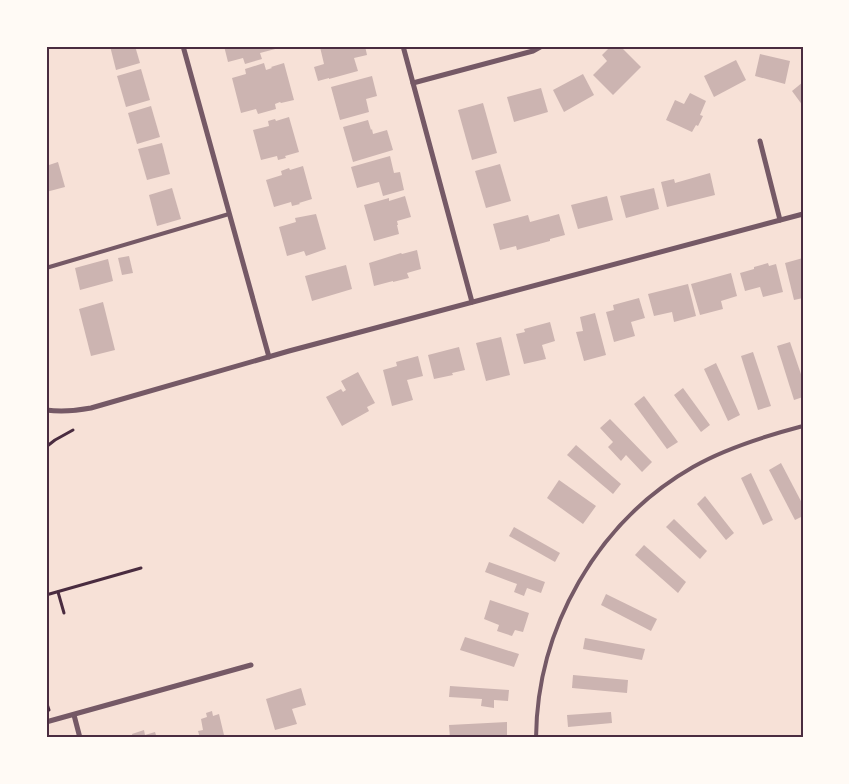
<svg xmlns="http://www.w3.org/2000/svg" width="849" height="784" font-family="'Sofia Sans Condensed',sans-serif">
<rect width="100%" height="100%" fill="#f7e1d7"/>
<g fill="#ccb4b1">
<path d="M110 46H135L140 63 116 70Z"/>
<path d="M224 46H278L279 48 260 53 262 59 245 64 243 58 228 62Z"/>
<path d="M365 46 367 55 354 58 358 71 329 79V78L318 81 314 67 324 64 320 47Z"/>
<path d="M611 46H620L641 67 613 95 593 75 607 61 602 55Z"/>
<path d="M760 54 790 61 785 84 755 76Z"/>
<path d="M736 60 746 80 714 97 704 76Z"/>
<path d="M264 63 266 70 272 68 271 67 284 63 294 100 281 103 280 102 275 104 276 109 258 114 256 109 241 113 232 78 246 74 245 69Z"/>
<path d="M141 69 150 100 126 107 117 76Z"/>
<path d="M583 74 594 95 564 112 553 90Z"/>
<path d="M372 76 377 96 366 99 369 112 340 120 331 87Z"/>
<path d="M803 82V106L792 91Z"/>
<path d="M541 88 548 112 514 122 507 97Z"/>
<path d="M690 93 706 101 700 115 703 116 698 126 696 125 692 132 666 120 675 100 684 104Z"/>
<path d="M483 103 497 153 472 160 458 110Z"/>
<path d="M151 106 160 137 137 144 128 113Z"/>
<path d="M289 117 299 152 285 156 286 158 278 160 277 156 261 160 253 130 269 126 268 121 275 119 276 121Z"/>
<path d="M368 120 371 130 372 129 373 134 387 130 393 150 353 162 343 127Z"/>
<path d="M162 143 170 174 147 180 138 149Z"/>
<path d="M390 156 394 173 400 172 404 190 383 196 379 182 357 188 351 167Z"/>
<path d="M58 162 65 187 46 192V166Z"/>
<path d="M500 164 511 201 486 208 475 171Z"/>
<path d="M303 166 312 199 299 203 300 204 292 206 291 202 274 207 266 180 282 175 281 171 289 168 290 170Z"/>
<path d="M710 173 715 195 667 207 661 182 674 179 675 183Z"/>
<path d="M172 188 181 219 157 226 149 195Z"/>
<path d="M654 188 659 209 626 218 620 196Z"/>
<path d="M405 196 411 217 397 221 398 225H397L399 234 374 241 364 205 389 198V201Z"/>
<path d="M607 196 613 220 578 229 571 205Z"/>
<path d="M316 214 326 249 306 256 304 251 287 256 279 227 296 222 295 218Z"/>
<path d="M559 214 565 235 550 239V241L517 250 516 246 500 250 493 224 528 215 530 222Z"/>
<path d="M417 250 421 269 407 273 409 278 393 282V281L374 286 369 263 401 253 402 254Z"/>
<path d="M129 256 133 273 122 275 118 258Z"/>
<path d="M803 258V298L794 300 785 263Z"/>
<path d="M108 259 113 281 80 290 75 268Z"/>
<path d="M768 263 769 266 776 264 783 292 763 297 760 287 745 291 740 273 754 269V267Z"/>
<path d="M346 265 352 289 312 301 305 276Z"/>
<path d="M731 273 737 296 721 301 723 309 700 315 691 284Z"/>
<path d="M688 284 696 316 674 322 672 312 654 316 648 294Z"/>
<path d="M639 298 645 318 631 322 635 336 614 342 606 312 614 310 613 305Z"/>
<path d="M103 302 115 350 91 356 79 309Z"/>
<path d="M595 313 606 355 584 361 576 332 583 331 580 317Z"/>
<path d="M550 322 555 341 542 345 546 359 524 364 516 334 525 332 524 329Z"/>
<path d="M501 337 510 375 486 381 476 343Z"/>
<path d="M790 342 803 380V397L794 400 777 346Z"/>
<path d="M459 347 465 370 452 373 453 375 434 379 428 355Z"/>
<path d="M753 352 771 406 758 410 741 356Z"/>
<path d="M418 356 423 376 407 380 413 400 392 406 383 370 397 366 396 362Z"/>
<path d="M716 363 740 415 728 421 704 369Z"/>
<path d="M358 372 375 403 367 407 369 411 342 426 326 397 341 389 343 392 346 390 341 381Z"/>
<path d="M683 388 710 425 701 432 674 395Z"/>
<path d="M644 396 678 442 667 449 634 404Z"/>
<path d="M610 419 652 462 642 472 626 455 621 461 608 447 613 442 600 428Z"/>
<path d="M576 445 621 484 613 494 567 455Z"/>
<path d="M781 463 803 505V516L795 520 769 470Z"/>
<path d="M751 473 773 520 763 525 741 478Z"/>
<path d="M559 480 596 506 583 524 547 498Z"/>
<path d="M705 496 734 533 726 540 697 504Z"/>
<path d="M674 519 707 551 700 559 666 527Z"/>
<path d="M514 527 560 553 555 562 509 536Z"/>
<path d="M644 545 686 582 678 593 635 555Z"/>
<path d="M489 562 545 582 541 593 527 588 524 596 514 592 517 584 485 572Z"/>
<path d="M606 594 657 619 651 631 601 605Z"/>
<path d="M490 600 529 613 523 632 515 630 512 636 497 631 499 625 484 619Z"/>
<path d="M465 637 519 654 514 667 460 650Z"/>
<path d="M585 638 645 649 642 660 583 649Z"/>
<path d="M573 675 628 680 627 693 572 688Z"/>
<path d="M450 686 509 690 508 701 494 700V708L481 706 482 699 449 697Z"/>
<path d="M301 688 306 705 292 709 297 724 275 730 266 699Z"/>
<path d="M212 711 213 716 219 714 224 735 212 738H200L198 731 203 730 201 719 207 717 206 713Z"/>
<path d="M611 712 612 723 568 727 567 715Z"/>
<path d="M507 722V735L450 738 449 725Z"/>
<path d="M144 730 145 735 155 732 157 738H133L132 734Z"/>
</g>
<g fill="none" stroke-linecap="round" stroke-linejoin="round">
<g stroke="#4a2c40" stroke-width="3">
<path d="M46 447 55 440 73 430"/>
<path d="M58 592 64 613"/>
<path d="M46 595 141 568"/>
<path d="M46 701 49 710"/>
</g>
<g stroke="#755966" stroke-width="4">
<path d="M46 268 229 214"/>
<path d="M536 738C537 628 597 522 693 467 726 448 765 436 803 426"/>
</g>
<g stroke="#755966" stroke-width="5">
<path d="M183 46 269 357"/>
<path d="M403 46 472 302"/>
<path d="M413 83 533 51 542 46"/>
<path d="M760 141 780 220"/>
<path d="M46 410C62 412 75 411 91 408L289 351 803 214"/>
<path d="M74 715 80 738"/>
<path d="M46 722 251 665"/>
</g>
</g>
<rect width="849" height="784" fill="none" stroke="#fffaf5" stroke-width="95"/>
<rect x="48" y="48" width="754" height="688" fill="none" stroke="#4a2c40" stroke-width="2"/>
</svg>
